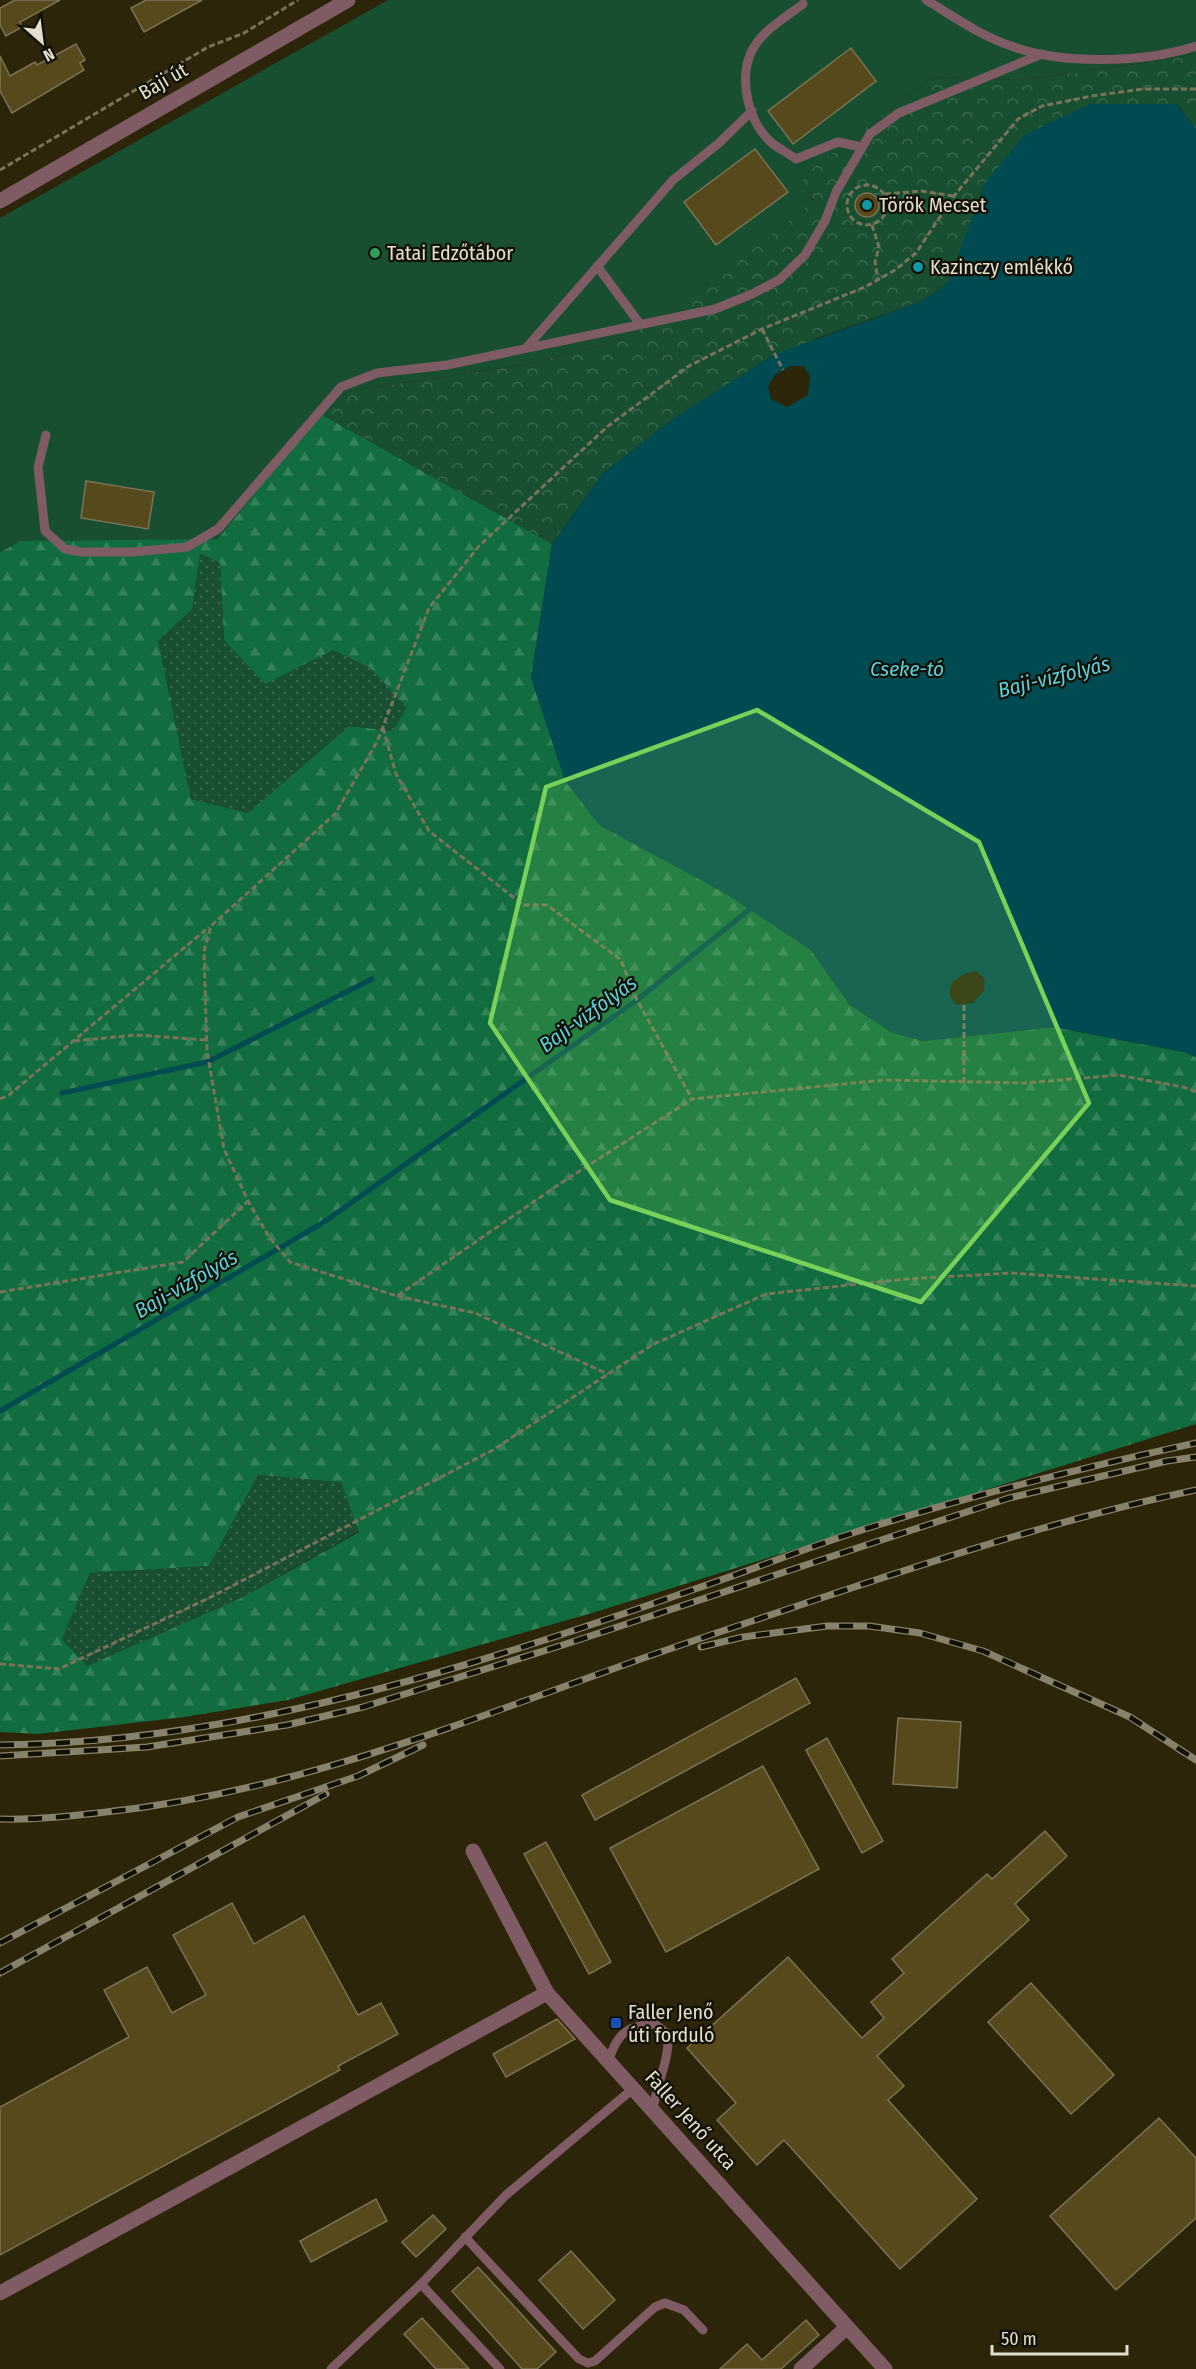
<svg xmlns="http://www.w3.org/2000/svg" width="1196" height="2369" font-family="'Fira Sans Condensed',sans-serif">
<defs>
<pattern id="grass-dots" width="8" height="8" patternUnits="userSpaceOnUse" patternTransform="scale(1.5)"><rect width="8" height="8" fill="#174f30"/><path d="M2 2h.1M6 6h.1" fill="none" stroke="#39684d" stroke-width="1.8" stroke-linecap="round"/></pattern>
<pattern id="forest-firs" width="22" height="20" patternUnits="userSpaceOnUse" patternTransform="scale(1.5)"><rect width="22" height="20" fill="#116c3f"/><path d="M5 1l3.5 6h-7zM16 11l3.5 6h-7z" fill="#34815a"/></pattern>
<pattern id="park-crowns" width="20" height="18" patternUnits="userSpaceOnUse" patternTransform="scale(1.5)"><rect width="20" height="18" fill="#174f30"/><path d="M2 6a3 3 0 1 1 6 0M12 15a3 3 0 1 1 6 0" fill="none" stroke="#39684d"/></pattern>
</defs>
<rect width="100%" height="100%" fill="#2d2509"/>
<g fill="url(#grass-dots)">
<path d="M199 554 220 563 224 640 333 650 370 668 408 706 393 731 349 726 248 813 191 799 157 641 192 608Z"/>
<path d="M258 1475 341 1481 359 1531 241 1598 87 1666 62 1639 90 1573 209 1566Z"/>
</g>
<path fill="url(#forest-firs)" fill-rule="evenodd" d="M321 414 552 544 531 678 728 895 811 950 849 1004 891 1032 923 1041 1054 1027 1184 1052 1196 1057V1424L592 1613 288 1700 184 1717 38 1734 0 1732V552L20 541ZM200 554 220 563 224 640 265 684 333 650 370 668 407 707 393 731 349 726 248 813 191 799 158 641 192 609ZM258 1475 341 1482 359 1532 241 1598 87 1666 62 1639 90 1573 209 1566Z"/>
<path fill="url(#park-crowns)" d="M1196 53V129L1177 104 984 185 958 260 949 281 938 291 919 302 817 338 603 473 552 544 321 414 336 393 528 364 622 340 813 200 800 177 932 77 1021 80 1171 59Z"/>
<path fill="#174f30" d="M388 0H1196V53L1171 59 1021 80 932 77 801 177 813 201 707 287 622 340 528 364 336 393 218 539 20 541 0 552V218Z"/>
<path fill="#004a51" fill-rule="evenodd" d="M1090 104H1177L1196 129V1057L1184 1052 1054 1027 923 1041 891 1032 849 1004 811 950 728 895 599 825 565 781 531 678 552 544 603 473 674 418 775 354 919 302 938 291 949 281 984 185 1024 135ZM790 366H804L810 377 808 395 787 407 771 399 768 386 775 375ZM976 971 985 979 984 991 973 1003 956 1005 949 995 952 982 964 974Z"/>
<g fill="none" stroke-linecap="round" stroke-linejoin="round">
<g stroke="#004a51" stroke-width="5">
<path d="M62 1093 207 1062 372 979"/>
<path d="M0 1411 324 1222 637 1000 755 905"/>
</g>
</g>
<g fill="#56491c" stroke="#7c7356" stroke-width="1.5">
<path d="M15 0H60L20 22 22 27 6 36 0 25V8Z"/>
<path d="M146 0H202L144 32 131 8Z"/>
<path d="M76 44 85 60 80 63 84 70 12 113 0 91V56L10 76 35 62 37 65Z"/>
<path d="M851 48 876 81 793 144 768 111Z"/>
<path d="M755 149 788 192 716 245 684 202Z"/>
<circle cx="867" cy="205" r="12"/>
<path d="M86 481 154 492 148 529 81 518Z"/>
<path d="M796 1678 810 1703 595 1820 582 1795Z"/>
<path d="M898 1718 961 1722 957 1788 893 1784Z"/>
<path d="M827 1738 883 1841 862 1853 806 1750Z"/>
<path d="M763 1766 819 1869 666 1952 610 1848Z"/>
<path d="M1045 1831 1067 1856 1015 1904 1029 1920 877 2056 904 2086 888 2100 977 2199 900 2269 784 2140 757 2165 717 2120 736 2103 687 2048 788 1957 862 2038 884 2018 871 2002 904 1973 892 1959 987 1874 992 1879Z"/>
<path d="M546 1842 611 1962 589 1974 524 1854Z"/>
<path d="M232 1903 254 1944 304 1916 358 2015 381 2003 398 2034 338 2066 340 2070 0 2255V2107L129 2037 104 1990 147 1967 172 2013 206 1995 173 1935Z"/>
<path d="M1031 1983 1114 2075 1071 2114 988 2022Z"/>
<path d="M557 2019 575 2039 506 2077 493 2054Z"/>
<path d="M1159 2118 1196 2158V2218L1116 2290 1050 2216Z"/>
<path d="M376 2199 387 2221 311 2262 300 2241Z"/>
<path d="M433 2215 446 2229 416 2257 402 2242Z"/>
<path d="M571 2251 615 2300 583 2329 539 2280Z"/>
<path d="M478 2267 556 2352 537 2369H522L452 2291Z"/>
<path d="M422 2318 469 2369H436L404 2334Z"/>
<path d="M806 2320 819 2335 781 2369H720L747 2344 762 2360Z"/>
</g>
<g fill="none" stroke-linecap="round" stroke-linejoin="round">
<g stroke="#7a735c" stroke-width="3" stroke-dasharray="6 3" stroke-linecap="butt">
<path d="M1196 89H1143L1092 96 1042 106 1018 119 954 196 916 253 895 270 865 287 762 329 689 366 607 427 479 546 429 608 377 742 335 814 211 926 204 951 207 1051 224 1149 248 1201 269 1237 290 1262 397 1296 561 1183 692 1099 884 1080 1025 1083 1118 1075 1183 1087 1196 1092"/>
<path d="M0 170 208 47 244 33 298 0"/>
<circle cx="867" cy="205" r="20"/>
<path d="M885 194 921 191 954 196"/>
<path d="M872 225 879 247 875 262 878 280"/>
<path d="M762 329 783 370"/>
<path d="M383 728 396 774 429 831 523 905H547L621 960 637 1000 692 1099"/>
<path d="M74 1041 136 1035 207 1040"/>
<path d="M964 1083V1005"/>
<path d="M0 1099 9 1095 209 927"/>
<path d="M0 1292 183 1262 248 1201"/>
<path d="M397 1296 475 1313 608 1374"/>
<path d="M0 1664 59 1669 209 1598 493 1450 652 1345 766 1294 906 1279 1010 1273 1196 1286"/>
</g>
<g stroke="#7f5b63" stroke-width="9">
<path d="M926 0C953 16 981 36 1011 46 1062 65 1144 63 1196 46"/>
<path d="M803 4C785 18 758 33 750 55 739 83 749 124 773 144 780 149 789 154 796 159L838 142 861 147"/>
<path d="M597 266 640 324"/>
<path d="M527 347 673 180 719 143 752 111"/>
<path d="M46 435 38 467 45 531 65 549 81 552H133L187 547 218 529 341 387 377 373 447 365 715 309 752 294 779 280 805 255 825 221 836 192 870 134 899 113 1042 54"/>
<path d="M609 2060C617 2033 628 2025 655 2024L668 2034C670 2060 656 2084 653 2110"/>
<path d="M465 2237 561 2340 579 2359 588 2363 595 2361 655 2307 665 2303 684 2310 703 2330"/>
<path d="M421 2284 500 2369"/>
<path d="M331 2369 421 2284 506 2195 634 2088"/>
</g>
<g stroke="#7f5b63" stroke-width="15">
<path d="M473 1851 547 1993 885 2369"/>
<path d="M0 2293 547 1993"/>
<path d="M801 2369 847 2327"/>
</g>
<path stroke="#7f5b63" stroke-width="15" d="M0 201 348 0"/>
<g stroke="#88826c" stroke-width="7">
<g id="rail">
<path d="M701 1647 743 1637 827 1626H869L920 1633 983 1651 1130 1717 1196 1760"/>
<path d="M0 1745C238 1743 472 1667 695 1589 752 1570 808 1547 865 1529 973 1495 1085 1467 1196 1443"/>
<path d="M0 1756 147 1747 287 1725 363 1707 566 1644 1009 1498 1167 1461 1196 1457"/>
<path d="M0 1819C36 1820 70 1816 106 1812 284 1793 443 1730 610 1670 675 1646 741 1625 806 1603 935 1560 1063 1518 1196 1490"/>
<path d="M0 1943 238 1817 358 1776 423 1745"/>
<path d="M0 1973 326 1794"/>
</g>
</g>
<use href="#rail" stroke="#120f04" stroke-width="4.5" stroke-dasharray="14" stroke-linecap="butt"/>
</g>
<path fill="#78d158" fill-opacity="0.2" stroke="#78d158" stroke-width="4.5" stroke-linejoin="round" d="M757 710 979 842 1089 1103 921 1302 610 1200 490 1023 546 787Z"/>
<g fill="#0f9aa8" stroke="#120f04" stroke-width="2">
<circle cx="867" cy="205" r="6"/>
<circle cx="918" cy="267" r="6"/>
</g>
<circle fill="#2e9e5b" stroke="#120f04" stroke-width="2" cx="375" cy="253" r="6"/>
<rect fill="#1a4fb4" stroke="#120f04" stroke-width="2" x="610" y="2017" width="12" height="12" rx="3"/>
<g text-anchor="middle" stroke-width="4.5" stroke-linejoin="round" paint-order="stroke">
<g font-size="20" fill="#e3dece" stroke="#120f04">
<text transform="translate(163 81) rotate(-30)" y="7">Baji út</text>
<text transform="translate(691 2120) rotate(48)" y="7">Faller Jenő utca</text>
</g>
<g font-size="20" fill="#e3dece" stroke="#120f04" text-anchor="start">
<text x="879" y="212">Török Mecset</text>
<text x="387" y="260">Tatai Edzőtábor</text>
<text x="930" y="274">Kazinczy emlékkő</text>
<text x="628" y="2019">Faller Jenő<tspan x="628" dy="23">úti forduló</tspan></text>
</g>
<g font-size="21" font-style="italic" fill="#57d3e0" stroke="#120f04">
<text x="907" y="676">Cseke-tó</text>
<text transform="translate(1054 677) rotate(-14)" y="7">Baji-vízfolyás</text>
<text transform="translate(588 1014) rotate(-36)" y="7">Baji-vízfolyás</text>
<text transform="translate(186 1284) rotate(-30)" y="7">Baji-vízfolyás</text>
</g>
</g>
<g transform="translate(42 42) rotate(152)" stroke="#120f04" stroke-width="4.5" paint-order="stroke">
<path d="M0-4.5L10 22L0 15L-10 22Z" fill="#e3dece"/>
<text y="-9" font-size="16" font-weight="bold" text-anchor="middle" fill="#e3dece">N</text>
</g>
<path d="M992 2345v9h135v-9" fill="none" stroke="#e3dece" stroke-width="3"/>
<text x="1001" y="2345" font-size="18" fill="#e3dece" stroke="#120f04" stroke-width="4.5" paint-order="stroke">50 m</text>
</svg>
